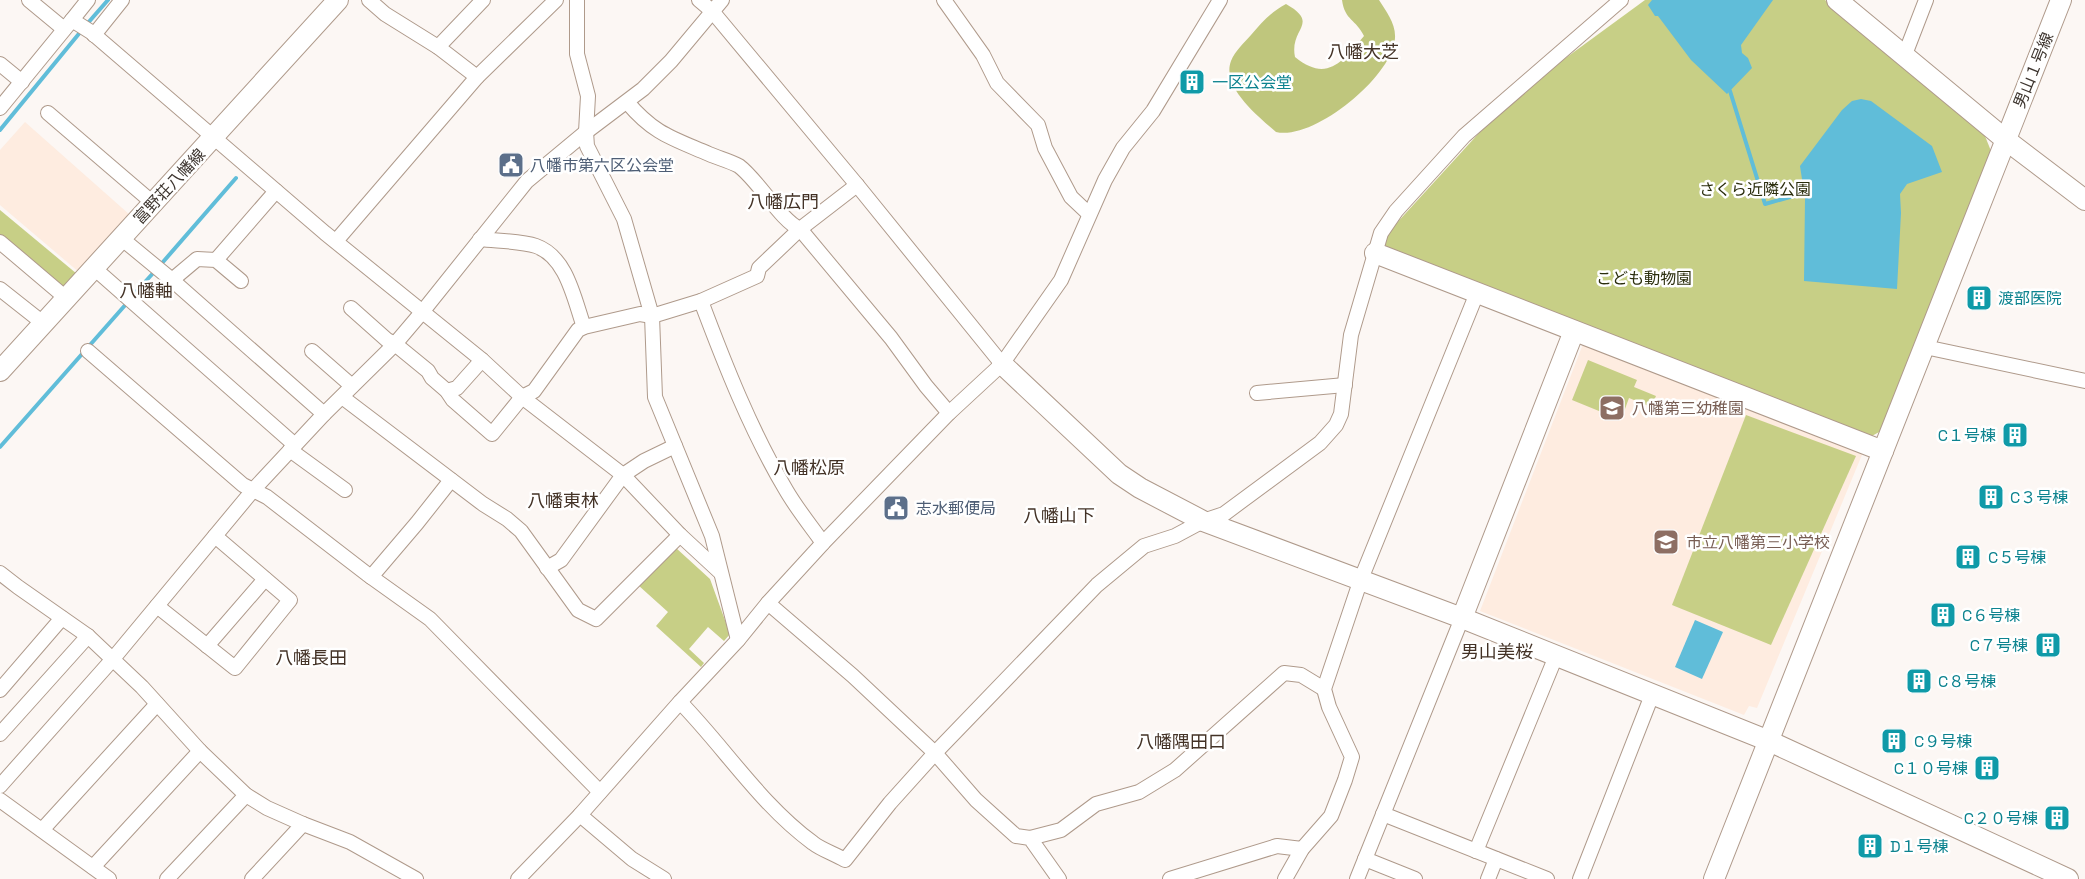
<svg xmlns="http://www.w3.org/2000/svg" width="2085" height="879" font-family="'Space Grotesk','Noto Sans JP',sans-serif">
<rect width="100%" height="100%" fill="#fcf7f4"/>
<g fill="#feece0">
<path d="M25 122 130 215 80 273 0 205V150Z"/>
<path d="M1583 344 1864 450 1757 708 1749 706 1744 715 1480 611Z"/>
</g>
<g fill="#c7cf86">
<path d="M1645 0H1825L1985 136 1991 151 1881 431 1870 437 1387 252 1383 238 1511 98Z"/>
<path d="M0 210 77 274 64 289 0 235Z"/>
<path d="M1588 360 1637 380 1634 387 1656 396 1651 407 1629 398 1621 420 1572 400Z"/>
<path d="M1746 415 1856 456 1771 645 1672 605Z"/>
<path d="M676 548 710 579 730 634 724 641 708 627 689 649 704 663 701 667 656 626 668 612 638 585Z"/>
</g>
<path fill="#bfc67d" d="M1342 0H1379C1386 11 1396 24 1395 38 1393 76 1314 141 1276 132 1259 117 1221 87 1231 61 1235 51 1244 43 1251 35 1262 22 1271 12 1286 4 1321 24 1289 28 1295 57 1327 83 1342 62 1364 36 1356 19 1345 21 1342 0Z"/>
<g fill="#60bdd9">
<path d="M1652 0H1773L1741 45 1742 53 1748 58 1752 68 1727 94 1691 60 1658 16H1655L1648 5Z"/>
<path d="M1861 99 1871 101 1932 146 1942 172 1907 184 1900 194 1901 213 1897 289 1804 281 1805 199 1800 166 1842 110 1852 101Z"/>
<path d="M1695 620 1723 632 1702 679 1675 667Z"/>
</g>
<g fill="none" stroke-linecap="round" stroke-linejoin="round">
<g stroke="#60bdd9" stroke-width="4">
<path d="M87 24 108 0"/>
<path d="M1730 91 1765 204 1804 193"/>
<path d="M0 130 82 30"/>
<path d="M163 262 236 178"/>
<path d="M135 293 155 271"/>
<path d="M0 447 127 303"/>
</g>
<g stroke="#af9a8b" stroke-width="16">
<g id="street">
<path d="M29 0 64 29"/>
<path d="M577 0V54L588 96 586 132 587 146 624 219 652 316 655 397 712 536 738 640"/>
<path d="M699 0 712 11 857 185 1002 364"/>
<path d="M944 0 983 55 997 83 1038 125 1045 148 1071 197 1089 214"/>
<path d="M72 20 88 0"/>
<path d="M94 35 122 0"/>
<path d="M438 47 483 0"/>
<path d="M1904 57 1926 0"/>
<path d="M0 64 22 82"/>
<path d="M477 77 556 0"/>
<path d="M627 102C654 134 672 138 709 154 718 158 730 161 739 166 759 181 781 221 800 229L891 338 926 386 949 413"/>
<path d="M0 108 72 20 91 32 325 233 482 360 522 397 623 475 680 535 720 572"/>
<path d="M48 113 153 203"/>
<path d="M121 238 172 280 324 414"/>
<path d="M480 239C497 241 521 241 536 246 567 257 574 299 584 327"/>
<path d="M336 241 477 77 438 47 385 14 369 0"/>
<path d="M0 242 66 298"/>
<path d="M216 260 276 191"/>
<path d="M94 268 295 445"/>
<path d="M172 280 197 259 216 260 241 281"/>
<path d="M0 289 43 323"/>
<path d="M701 301C725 365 751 431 786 490 797 509 811 526 823 543"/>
<path d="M351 308 387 340 395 344 428 371 432 378 447 391 453 400 492 434 522 397 534 391 578 330 584 327 640 314 652 316 701 301 757 276 759 268 800 229 857 185"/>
<path d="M1925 347 2085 381"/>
<path d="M88 351 243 485 267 497 367 574 430 619 600 792"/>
<path d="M312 351 352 386"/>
<path d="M447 391 457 388 482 360"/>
<path d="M1257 393 1345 385"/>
<path d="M342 397 483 504 507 519 521 531 578 610 596 619 680 535"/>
<path d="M290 450 345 490"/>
<path d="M547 568 561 560 623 475 644 461 675 446"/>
<path d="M0 573 18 587 88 636 142 687 200 751 246 795 267 808 303 824 350 842 416 879"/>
<path d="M371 577 417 523 451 480"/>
<path d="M768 603 853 676 935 753 976 800 1016 836 1030 838 1059 879"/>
<path d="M157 606 235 668 290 600 215 536"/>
<path d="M207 646 265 579"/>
<path d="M0 690 62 618"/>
<path d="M680 702C725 748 760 804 813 843 822 850 835 854 845 860L890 803 935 753 1097 585 1144 546 1175 536 1203 521 1224 514 1320 443 1336 425 1341 414 1351 335 1381 233 1396 211 1464 136 1621 0"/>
<path d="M0 734 88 636"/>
<path d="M0 786 112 660 254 489 324 414 395 344 423 311 527 181 586 132 643 89 671 61 722 0"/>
<path d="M0 800 109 879"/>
<path d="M1383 814 1547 879"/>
<path d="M580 815 632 859 664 879"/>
<path d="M42 830 157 704"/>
<path d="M1030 838 1061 830 1096 804 1139 792 1175 770 1284 673 1301 675 1324 689"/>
<path d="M1476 851 1556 656"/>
<path d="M1365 859 1415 879"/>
<path d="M93 867 200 751"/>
<path d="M167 879 246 795"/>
<path d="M252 879 303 824"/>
<path d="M518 879 580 815 680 702 738 640 768 603 823 543 949 413 1002 364 1061 280 1105 180 1123 148 1153 111 1220 0"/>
<path d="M1170 879 1277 846 1302 849"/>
<path d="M1285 879 1302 849 1331 816 1345 780 1352 757 1329 707 1324 689 1361 579 1477 293"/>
<path d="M1357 879 1462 618"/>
<path d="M1488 879 1496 859"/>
<path d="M1580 879 1652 695"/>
</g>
</g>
<g stroke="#af9a8b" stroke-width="22">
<g id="secondary">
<path d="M1837 0 2006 140 2085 200"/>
<path d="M1375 253 1883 451"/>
<path d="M1002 364 1119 474 1140 488 1203 521 1462 618 1769 741 2068 879"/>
<path d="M0 371 338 0"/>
<path d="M1462 618 1574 331"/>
<path d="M1714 879 2061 0"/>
</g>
</g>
<use href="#street" stroke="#fff" stroke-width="14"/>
<use href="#secondary" stroke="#fff" stroke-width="20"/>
</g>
<defs>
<g id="building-square" transform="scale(1.35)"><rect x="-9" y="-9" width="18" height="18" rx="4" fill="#0f9aa8" stroke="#fff"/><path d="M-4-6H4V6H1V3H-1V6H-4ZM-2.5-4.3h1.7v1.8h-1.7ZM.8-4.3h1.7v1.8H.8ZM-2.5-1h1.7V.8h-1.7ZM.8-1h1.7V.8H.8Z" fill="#fff"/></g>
<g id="civic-square" transform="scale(1.35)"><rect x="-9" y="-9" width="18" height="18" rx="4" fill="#5c6f8a" stroke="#fff"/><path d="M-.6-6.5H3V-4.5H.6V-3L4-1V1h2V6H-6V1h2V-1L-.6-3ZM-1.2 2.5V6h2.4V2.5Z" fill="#fff"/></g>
<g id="school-square" transform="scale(1.35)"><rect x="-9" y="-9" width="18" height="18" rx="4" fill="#8d6e63" stroke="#fff"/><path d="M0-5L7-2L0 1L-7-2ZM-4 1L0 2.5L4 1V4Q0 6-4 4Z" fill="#fff"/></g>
</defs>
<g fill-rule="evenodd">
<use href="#building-square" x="1192" y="82"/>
<use href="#civic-square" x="511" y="165"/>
<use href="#building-square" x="1979" y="298"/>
<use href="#school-square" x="1612" y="408"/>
<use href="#building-square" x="2015" y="435"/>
<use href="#building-square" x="1991" y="497"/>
<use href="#civic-square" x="896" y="508"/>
<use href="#school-square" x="1666" y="542"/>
<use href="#building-square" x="1968" y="557"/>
<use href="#building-square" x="1943" y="615"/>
<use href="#building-square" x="2048" y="645"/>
<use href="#building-square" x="1919" y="681"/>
<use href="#building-square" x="1894" y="741"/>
<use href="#building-square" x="1987" y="768"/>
<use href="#building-square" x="2057" y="818"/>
<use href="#building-square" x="1870" y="846"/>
</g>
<g text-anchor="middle" stroke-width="5" stroke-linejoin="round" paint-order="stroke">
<g font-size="16" fill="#3d352f" stroke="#fff">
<text transform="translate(2033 70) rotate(-68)" y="6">男山１号線</text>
<text transform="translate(169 186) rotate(-47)" y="6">富野荘八幡線</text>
</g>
<g font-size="16" fill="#0d838f" stroke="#fff" text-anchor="start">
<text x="1212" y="88">一区公会堂</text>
<text x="1998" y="304">渡部医院</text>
<text x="1996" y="441" text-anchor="end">C１号棟</text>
<text x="2010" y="503">C３号棟</text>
<text x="1988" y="563">C５号棟</text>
<text x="1962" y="621">C６号棟</text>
<text x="2028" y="651" text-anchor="end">C７号棟</text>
<text x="1938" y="687">C８号棟</text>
<text x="1914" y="747">C９号棟</text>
<text x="1968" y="774" text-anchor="end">C１０号棟</text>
<text x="2038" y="824" text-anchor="end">C２０号棟</text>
<text x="1890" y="852">D１号棟</text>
</g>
<g font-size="16" fill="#4e5e75" stroke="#fff" text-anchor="start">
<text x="530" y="171">八幡市第六区公会堂</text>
<text x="916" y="514">志水郵便局</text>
</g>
<g font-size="16" fill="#2b2e0d" stroke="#fff">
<text x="1755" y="195">さくら近隣公園</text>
<text x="1644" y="284">こども動物園</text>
</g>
<g font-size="16" fill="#785e54" stroke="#fff" text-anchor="start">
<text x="1632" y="414">八幡第三幼稚園</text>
<text x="1686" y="548">市立八幡第三小学校</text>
</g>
<g font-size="18" fill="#433226" stroke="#fff">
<text x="1363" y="58">八幡大芝</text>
<text x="783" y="208">八幡広門</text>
<text x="146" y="297">八幡軸</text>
<text x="809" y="474">八幡松原</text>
<text x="563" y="507">八幡東林</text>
<text x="1059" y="522">八幡山下</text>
<text x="1497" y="658">男山美桜</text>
<text x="311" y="664">八幡長田</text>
<text x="1181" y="748">八幡隅田口</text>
</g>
</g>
</svg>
